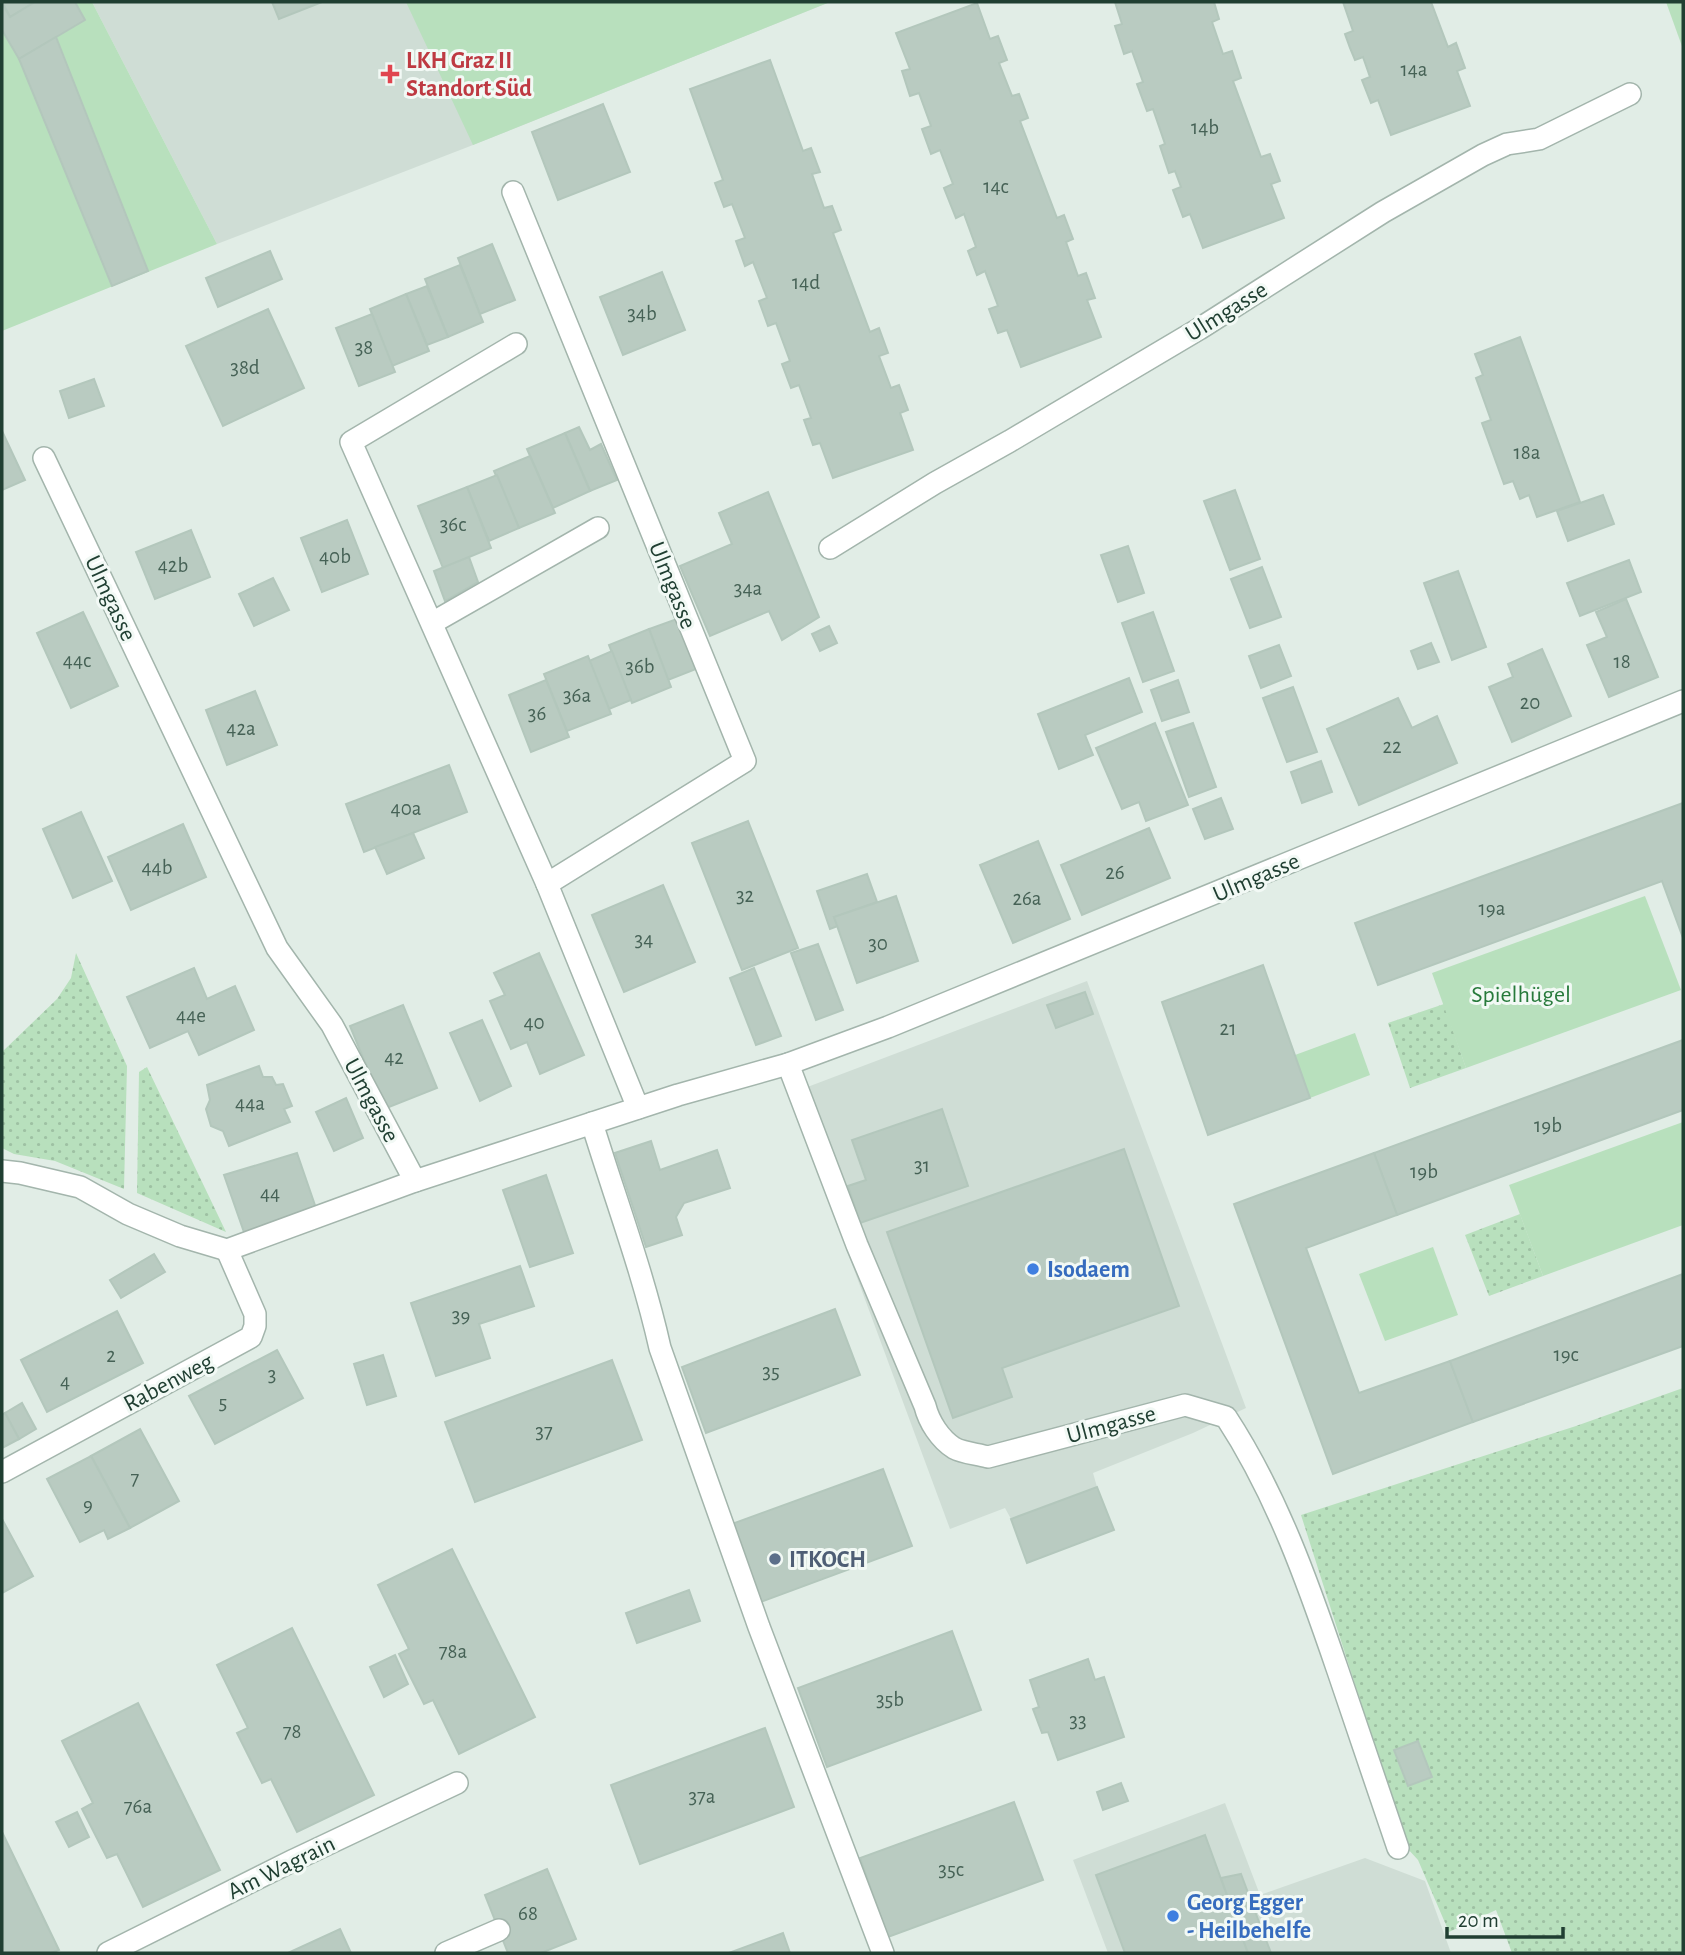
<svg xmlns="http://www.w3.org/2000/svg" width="1685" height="1955" font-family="'Alegreya Sans',sans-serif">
<defs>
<pattern id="grass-dots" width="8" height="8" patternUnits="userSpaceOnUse" patternTransform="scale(1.75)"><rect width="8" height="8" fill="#b8e0bd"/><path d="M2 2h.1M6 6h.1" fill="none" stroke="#9ec1a3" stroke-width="1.8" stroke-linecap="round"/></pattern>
</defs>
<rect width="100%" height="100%" fill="#e1ede6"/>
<g fill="#cfddd5">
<path d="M92 2H830L473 145 217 244Z"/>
<path d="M1087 981 1246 1408 1193 1433 1093 1473 1097 1487 1011 1519 1005 1508 950 1529 789 1094Z"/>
<path d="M1225 1803 1260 1895 1365 1858 1425 1881 1451 1953H1108L1073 1860Z"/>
</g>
<g fill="url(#grass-dots)">
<path d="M76 953 127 1066 124 1189 55 1161 14 1154 2 1148V1052L57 999 71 978Z"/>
<path d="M1444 1004 1466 1068 1410 1088 1388 1023Z"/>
<path d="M147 1067 226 1232 137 1193 139 1072Z"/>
<path d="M1520 1214 1543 1276 1489 1296 1465 1235Z"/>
<path d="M1683 1388V1953H1512L1496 1910 1449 1932 1418 1860 1407 1848 1301 1515 1576 1426Z"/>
</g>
<g fill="#b8e0bd">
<path d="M2 2H92L217 244 2 331Z"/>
<path d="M406 2H830L473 145Z"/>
<path d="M1666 2H1683V49Z"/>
<path d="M1645 896 1681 990 1466 1068 1432 973Z"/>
<path d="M1355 1033 1370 1075 1310 1098 1295 1055Z"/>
<path d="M1683 1122V1225L1543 1276 1509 1185Z"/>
<path d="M1433 1247 1458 1315 1385 1341 1359 1274Z"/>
</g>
<g fill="#b9cbc1" stroke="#b3c7bc" stroke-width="2">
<path d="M2 2H35L10 17Z"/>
<path d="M35 2H75L85 20 19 59 2 30V3L10 17Z"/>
<path d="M272 2H322L279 19Z"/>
<path d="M1115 2H1214L1219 19 1212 22 1223 54 1232 51 1241 78 1233 81 1261 157 1270 154 1280 181 1271 184 1284 218 1203 248 1190 214 1183 217 1173 190 1181 187 1175 171 1169 173 1160 146 1165 144 1153 109 1147 111 1137 84 1143 82 1132 51 1124 54 1115 26 1122 24Z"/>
<path d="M1343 2H1431L1448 47 1456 43 1465 68 1457 71 1470 106 1391 135 1378 100 1371 103 1362 80 1370 77 1363 57 1355 60 1350 48 1345 34 1353 31Z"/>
<path d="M977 3 990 39 998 36 1007 60 999 63 1012 96 1019 94 1028 118 1020 121 1057 218 1064 215 1073 239 1066 242 1078 276 1086 273 1095 298 1087 300 1101 337 1021 367 1007 330 998 333 989 309 998 306 985 271 977 275 968 251 976 247 964 214 956 218 944 188 953 184 940 150 931 154 922 129 931 126 919 93 910 96 902 71 910 69 896 33Z"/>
<path d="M56 37 148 271 112 286 19 59Z"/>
<path d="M770 60 803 151 811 148 820 172 812 174 824 208 832 206 841 230 833 233 870 332 879 328 888 353 879 356 891 388 899 385 908 410 900 413 913 450 833 478 820 443 813 445 804 420 811 418 799 385 791 388 782 364 790 361 776 323 768 326 759 301 767 298 753 262 745 266 736 241 745 238 732 204 724 207 715 183 723 180 690 89Z"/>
<path d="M603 104 630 172 558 200 532 132Z"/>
<path d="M492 244 515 300 480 314 458 258Z"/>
<path d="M270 251 282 279 218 307 206 278Z"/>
<path d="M460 265 483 322 448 337 425 279Z"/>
<path d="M662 272 685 330 623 355 600 297Z"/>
<path d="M427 286 448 337 427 345 406 294Z"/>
<path d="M406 294 429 351 392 366 370 309Z"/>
<path d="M268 309 304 388 223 426 186 346Z"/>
<path d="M372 314 395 372 359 386 336 328Z"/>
<path d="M1520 337 1580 502 1537 517 1529 495 1520 499 1513 481 1504 484 1482 423 1491 420 1476 378 1483 375 1475 354Z"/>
<path d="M94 379 104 406 69 418 60 391Z"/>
<path d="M579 427 590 450 601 444 617 480 590 491 565 433Z"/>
<path d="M2 431 25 480 2 490Z"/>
<path d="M565 433 590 491 553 508 527 449Z"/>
<path d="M530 456 555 513 519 528 494 471Z"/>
<path d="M497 475 519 528 489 541 467 487Z"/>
<path d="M467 487 491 548 443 568 418 506Z"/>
<path d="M1235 490 1260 559 1230 570 1204 501Z"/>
<path d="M768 492 819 617 782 640 769 611 710 636 680 566 732 544 719 513Z"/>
<path d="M1603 495 1614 524 1568 541 1557 511Z"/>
<path d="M347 520 368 574 322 592 301 538Z"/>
<path d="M191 530 210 577 155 599 136 552Z"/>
<path d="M1128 546 1144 593 1118 602 1101 555Z"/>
<path d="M469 557 478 582 445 601 434 571Z"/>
<path d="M1629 560 1641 592 1580 616 1567 583Z"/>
<path d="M1262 567 1281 617 1250 628 1231 579Z"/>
<path d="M1458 571 1486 647 1452 660 1424 583Z"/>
<path d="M273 578 289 610 254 626 239 594Z"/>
<path d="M1626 599 1658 677 1609 697 1587 645 1607 637 1596 612Z"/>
<path d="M83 612 118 686 71 708 37 633Z"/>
<path d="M1153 612 1174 671 1143 682 1122 623Z"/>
<path d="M677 619 696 669 668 680 649 629Z"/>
<path d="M829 626 837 643 820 651 812 634Z"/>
<path d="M649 629 671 687 632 703 609 645Z"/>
<path d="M1431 643 1439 662 1418 669 1411 651Z"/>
<path d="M1279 645 1291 676 1261 688 1249 656Z"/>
<path d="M1542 649 1571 716 1512 742 1489 687 1513 677 1508 664Z"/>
<path d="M612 651 631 700 609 709 589 661Z"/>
<path d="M588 656 611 714 567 731 544 674Z"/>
<path d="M1129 678 1142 712 1085 735 1093 755 1059 769 1038 714Z"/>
<path d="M546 680 569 737 531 752 509 695Z"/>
<path d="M1178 680 1189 712 1162 721 1151 690Z"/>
<path d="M1293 687 1317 752 1287 762 1263 698Z"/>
<path d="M255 691 277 745 227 765 206 710Z"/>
<path d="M1398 698 1412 728 1437 716 1457 763 1359 805 1327 729Z"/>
<path d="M1155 723 1188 805 1146 821 1139 802 1122 809 1096 748Z"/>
<path d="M1193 723 1216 787 1189 797 1166 732Z"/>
<path d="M1321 761 1332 792 1302 803 1291 772Z"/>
<path d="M449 765 467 812 364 852 346 804Z"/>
<path d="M1221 798 1233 829 1205 839 1193 809Z"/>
<path d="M1683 803V938L1662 881 1378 985 1355 923Z"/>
<path d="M81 812 112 881 73 898 43 829Z"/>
<path d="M748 821 798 948 742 970 692 843Z"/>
<path d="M183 824 206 877 131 910 108 857Z"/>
<path d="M1149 828 1170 878 1082 915 1061 865Z"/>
<path d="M413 833 424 858 387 874 375 847Z"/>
<path d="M1038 841 1070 919 1013 943 980 865Z"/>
<path d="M867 874 877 902 834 917 838 926 830 929 817 891Z"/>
<path d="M663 885 695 962 624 992 592 915Z"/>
<path d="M896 896 918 961 857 983 834 917Z"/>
<path d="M818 944 843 1010 816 1020 791 953Z"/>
<path d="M539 953 584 1055 540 1074 527 1042 511 1049 490 1001 505 995 494 973Z"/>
<path d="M1263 965 1310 1098 1208 1135 1162 1002Z"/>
<path d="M194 968 207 999 235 986 254 1030 199 1055 188 1031 150 1048 127 997Z"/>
<path d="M754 968 781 1036 756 1045 730 978Z"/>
<path d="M1085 992 1093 1014 1056 1028 1047 1005Z"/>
<path d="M403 1005 437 1088 384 1109 350 1026Z"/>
<path d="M482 1020 511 1086 480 1101 450 1033Z"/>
<path d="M1683 1040V1110L1397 1215 1374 1153Z"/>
<path d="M259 1066 263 1077H272L276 1085 283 1084 292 1106 284 1109 290 1122 229 1146 223 1131 211 1126 206 1109 210 1100 207 1085Z"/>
<path d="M346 1098 363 1138 334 1151 316 1112Z"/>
<path d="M942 1109 968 1186 860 1223 848 1186 866 1180 852 1140Z"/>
<path d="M651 1141 660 1170 717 1150 730 1188 684 1203 676 1217 682 1235 646 1247 615 1153Z"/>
<path d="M1124 1149 1179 1306 1002 1368 1012 1397 953 1418 887 1232Z"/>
<path d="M297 1153 317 1211 245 1235 224 1175Z"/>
<path d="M1374 1153 1397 1215 1306 1248 1359 1393 1450 1361 1473 1422 1333 1474 1234 1204Z"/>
<path d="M546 1175 573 1253 530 1267 503 1190Z"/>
<path d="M154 1254 165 1272 121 1298 110 1280Z"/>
<path d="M520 1266 534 1306 479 1324 490 1358 436 1376 411 1303Z"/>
<path d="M1683 1274V1346L1473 1422 1450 1361Z"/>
<path d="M835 1309 860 1375 706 1433 682 1367Z"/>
<path d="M117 1311 143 1363 47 1412 21 1360Z"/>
<path d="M277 1350 303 1398 215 1444 189 1396Z"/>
<path d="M383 1355 396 1396 367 1405 354 1364Z"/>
<path d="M612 1360 642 1440 475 1502 445 1422Z"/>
<path d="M22 1403 36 1429 19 1439 5 1413Z"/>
<path d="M5 1413 19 1439 2 1448V1415Z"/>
<path d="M140 1429 179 1501 130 1528 91 1456Z"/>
<path d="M91 1456 130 1528 108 1539 104 1530 80 1542 47 1479Z"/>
<path d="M883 1469 912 1546 758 1603 729 1525Z"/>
<path d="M1097 1487 1114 1530 1027 1563 1011 1519Z"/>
<path d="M2 1519 33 1576 2 1593Z"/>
<path d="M452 1549 535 1717 459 1754 433 1700 424 1704 399 1654 409 1649 378 1585Z"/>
<path d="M689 1590 700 1621 637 1643 626 1613Z"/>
<path d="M292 1628 374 1795 297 1832 271 1779 262 1783 237 1733 248 1728 217 1665Z"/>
<path d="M952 1631 981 1710 827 1767 798 1688Z"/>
<path d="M395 1655 408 1684 384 1697 370 1667Z"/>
<path d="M1088 1659 1095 1680 1104 1677 1124 1737 1058 1760 1048 1732 1042 1733 1033 1709 1039 1707 1030 1680Z"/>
<path d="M138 1703 220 1870 143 1907 117 1854 107 1858 82 1809 93 1803 62 1741Z"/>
<path d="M765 1728 794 1807 640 1864 611 1785Z"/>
<path d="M1418 1741 1432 1777 1408 1786 1394 1750Z"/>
<path d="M1121 1783 1128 1801 1103 1810 1097 1792Z"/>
<path d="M1014 1802 1043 1880 888 1937 860 1858Z"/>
<path d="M77 1812 89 1837 69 1847 56 1822Z"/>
<path d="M2 1832 59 1950 51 1953H2Z"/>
<path d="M1205 1835 1248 1953H1125L1096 1875Z"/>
<path d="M547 1869 576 1939 541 1953H508L485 1895Z"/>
<path d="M1241 1874 1259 1922 1271 1953H1248L1221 1878Z"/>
<path d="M340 1929 351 1953H288Z"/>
<path d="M783 1933 790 1953H729Z"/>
</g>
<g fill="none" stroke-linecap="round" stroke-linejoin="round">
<g stroke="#a3b5ac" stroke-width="24">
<g id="minor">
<path d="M513 192 745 761 547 884"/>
<path d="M516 344 351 442 547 884 638 1108"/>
<path d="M44 458 277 948 332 1025 415 1181"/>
<path d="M830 548 935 483 1010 441 1199 329 1383 212 1483 155 1507 144 1539 139 1630 94"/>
<path d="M432 623 598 528"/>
<path d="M788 1064 857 1245 925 1406C929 1422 940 1439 954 1448 963 1453 978 1454 988 1457L1185 1405 1226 1417C1277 1495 1308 1583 1338 1671 1358 1730 1378 1789 1398 1848"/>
<path d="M592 1123C615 1198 643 1272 660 1348L759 1627 883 1953"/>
<path d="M2 1171 20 1173 80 1187 128 1214 180 1236 227 1250 415 1181 678 1095 788 1064 888 1027 1683 701"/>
<path d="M2 1472 251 1337 255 1326V1314L227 1250"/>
<path d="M108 1953 294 1860 457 1783"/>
<path d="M446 1953 499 1930"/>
</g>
</g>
<use href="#minor" stroke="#fff" stroke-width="21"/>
</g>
<path fill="#e0444e" stroke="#f2f9f5" stroke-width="2.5" d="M386.5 63.5h7v7h7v7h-7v7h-7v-7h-7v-7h7z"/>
<g fill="#3f7fe0" stroke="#f2f9f5" stroke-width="2.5">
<circle cx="1033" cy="1269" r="7"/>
<circle cx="1173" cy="1916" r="7"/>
</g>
<circle fill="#5c6f8a" stroke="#f2f9f5" stroke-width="2.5" cx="775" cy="1559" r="7"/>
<g text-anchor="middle" stroke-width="6" stroke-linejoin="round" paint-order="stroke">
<g font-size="21" fill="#466256">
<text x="1414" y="76">14a</text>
<text x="1205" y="134">14b</text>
<text x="996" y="193">14c</text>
<text x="806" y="289">14d</text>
<text x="642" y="320">34b</text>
<text x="364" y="354">38</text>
<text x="245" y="374">38d</text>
<text x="1527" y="459">18a</text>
<text x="453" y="531">36c</text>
<text x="335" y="563">40b</text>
<text x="173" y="572">42b</text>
<text x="748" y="595">34a</text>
<text x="77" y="667">44c</text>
<text x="1622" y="668">18</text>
<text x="640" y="673">36b</text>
<text x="577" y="702">36a</text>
<text x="1530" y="709">20</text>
<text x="537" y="720">36</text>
<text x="241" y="735">42a</text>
<text x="1392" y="753">22</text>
<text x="406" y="815">40a</text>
<text x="157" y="874">44b</text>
<text x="1115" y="879">26</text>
<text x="745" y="902">32</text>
<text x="1027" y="905">26a</text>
<text x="1492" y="915">19a</text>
<text x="644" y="946">34</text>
<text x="878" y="950">30</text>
<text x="191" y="1022">44e</text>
<text x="534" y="1029">40</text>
<text x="1228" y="1035">21</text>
<text x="394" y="1064">42</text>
<text x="250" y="1110">44a</text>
<text x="1548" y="1132">19b</text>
<text x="922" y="1172">31</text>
<text x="1424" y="1178">19b</text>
<text x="270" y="1200">44</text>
<text x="461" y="1322">39</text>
<text x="1566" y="1361">19c</text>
<text x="111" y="1362">2</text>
<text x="771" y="1378">35</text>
<text x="272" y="1381">3</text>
<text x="65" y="1388">4</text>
<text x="223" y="1409">5</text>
<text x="544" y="1438">37</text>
<text x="135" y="1485">7</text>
<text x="88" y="1511">9</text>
<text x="453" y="1658">78a</text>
<text x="890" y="1706">35b</text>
<text x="1078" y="1727">33</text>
<text x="292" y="1738">78</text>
<text x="702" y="1803">37a</text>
<text x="138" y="1813">76a</text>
<text x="951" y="1876">35c</text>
<text x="528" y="1920">68</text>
</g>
<g font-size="24" font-weight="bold" fill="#be3a42" stroke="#f2f9f5" text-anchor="start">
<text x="406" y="68">LKH Graz II<tspan x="406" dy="28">Standort Süd</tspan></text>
</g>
<g font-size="24" fill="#203f32" stroke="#f2f9f5">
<text transform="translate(1226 311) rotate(-32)" y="8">Ulmgasse</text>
<text transform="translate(673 585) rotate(68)" y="8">Ulmgasse</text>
<text transform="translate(111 598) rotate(65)" y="8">Ulmgasse</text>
<text transform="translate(1256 877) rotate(-23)" y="8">Ulmgasse</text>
<text transform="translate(372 1100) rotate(62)" y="8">Ulmgasse</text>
<text transform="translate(168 1382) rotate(-28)" y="8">Rabenweg</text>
<text transform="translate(1111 1424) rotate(-15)" y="8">Ulmgasse</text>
<text transform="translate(281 1867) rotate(-26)" y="8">Am Wagrain</text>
</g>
<g font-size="24" fill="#277a3b" stroke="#f2f9f5">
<text x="1521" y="1002">Spielhügel</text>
</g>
<g font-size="24" font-weight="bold" fill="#366cbe" stroke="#f2f9f5" text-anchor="start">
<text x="1047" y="1277">Isodaem</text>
<text x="1187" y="1910">Georg Egger<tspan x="1187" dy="28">- Heilbehelfe</tspan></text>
</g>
<g font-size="24" font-weight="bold" fill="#4e5e75" stroke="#f2f9f5" text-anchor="start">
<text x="789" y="1567">ITKOCH</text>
</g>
</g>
<rect width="1685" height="1955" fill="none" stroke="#203f32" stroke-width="7"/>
<path d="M1447 1927v10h116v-10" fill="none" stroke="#203f32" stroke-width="3.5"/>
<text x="1458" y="1927" font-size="21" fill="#203f32" stroke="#f2f9f5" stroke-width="5" paint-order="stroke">20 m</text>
</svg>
